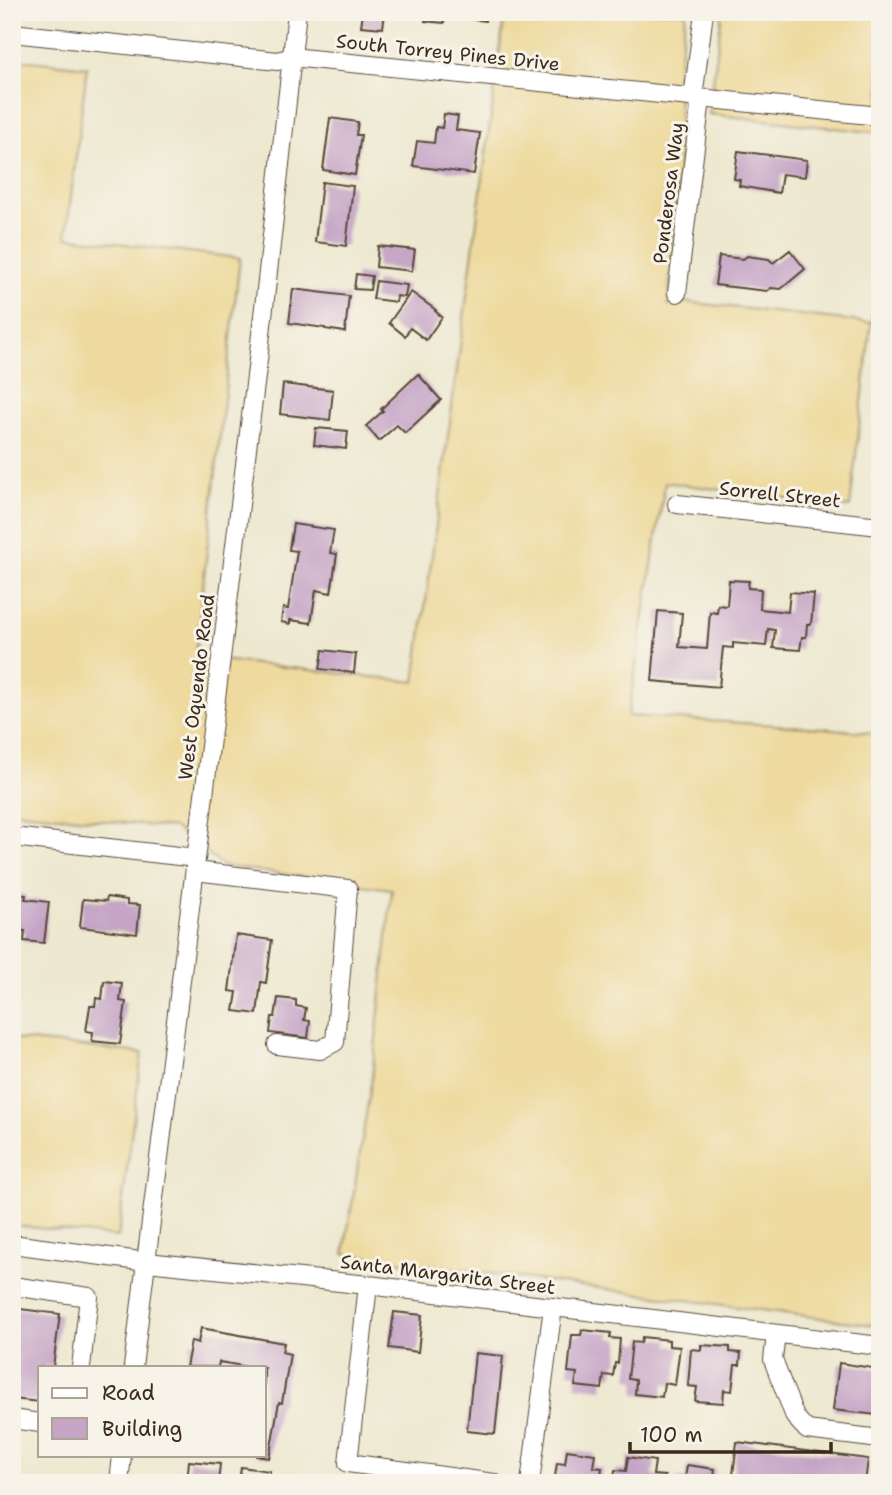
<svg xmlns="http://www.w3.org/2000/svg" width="892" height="1495" font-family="'Shantell Sans',sans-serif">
<rect width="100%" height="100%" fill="#f7f3e8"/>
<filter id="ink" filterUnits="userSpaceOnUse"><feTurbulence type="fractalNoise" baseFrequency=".0143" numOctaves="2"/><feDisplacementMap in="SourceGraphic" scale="14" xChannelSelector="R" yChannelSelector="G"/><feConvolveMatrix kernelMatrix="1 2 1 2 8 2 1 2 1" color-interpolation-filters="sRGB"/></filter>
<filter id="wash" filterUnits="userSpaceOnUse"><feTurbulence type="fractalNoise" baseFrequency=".00686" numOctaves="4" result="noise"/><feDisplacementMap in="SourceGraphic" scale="28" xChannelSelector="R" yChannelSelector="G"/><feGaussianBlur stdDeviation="1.57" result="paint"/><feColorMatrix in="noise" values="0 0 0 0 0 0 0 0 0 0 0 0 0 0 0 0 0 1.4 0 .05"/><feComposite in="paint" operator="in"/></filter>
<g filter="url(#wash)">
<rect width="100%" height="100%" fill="#ede8cf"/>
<g fill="#eeda9e" stroke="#94825e" stroke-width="2">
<path d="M505 12H686L677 77 681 137 668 305 686 302 871 323 880 260V324L871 323 850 507 665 482 628 716 824 728 880 734V1326L344 1254 372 1077 392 889 223 866 174 828 12 811V59L87 67 66 237 240 258 195 657 415 682Z"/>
<path d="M722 12H880V133L709 114Z"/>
<path d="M12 1039 142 1053 118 1237 12 1225Z"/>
</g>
<g id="blocks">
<g fill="#c5a4c6">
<path d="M363 12 385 13 383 28 361 26Z"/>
<path d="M426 12H486L485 21 445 16 444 23 425 21Z"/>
<path d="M444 114 458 116 456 130 480 133 474 174 413 166 417 141 434 143 436 127 442 128Z"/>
<path d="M330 118 358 122 356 135H361L355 175 323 170Z"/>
<path d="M738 151 807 160 805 177 782 174 779 193 739 186 740 180 734 179Z"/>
<path d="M322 182 353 186 346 246 315 242Z"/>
<path d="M378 246 415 250 412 271 376 267Z"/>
<path d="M790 250 805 269 781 289 771 288 767 291 715 285 719 256 743 259 747 256 769 259 773 263Z"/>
<path d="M356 274 372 276 370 290 354 289Z"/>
<path d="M376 281 407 285 405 297 397 296 396 302 373 299Z"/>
<path d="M293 289 349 296 345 332 325 329V328L289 323Z"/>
<path d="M411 292 436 310 435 311 442 317 426 340 410 328 405 336 389 323Z"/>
<path d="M418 374 441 400 405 433 397 425 379 441 366 426 383 411 381 409Z"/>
<path d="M283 384 333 390 330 420 280 414Z"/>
<path d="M316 428 348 431 346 449 314 445Z"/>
<path d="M293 524 334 530 330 553 337 554 331 593 316 590 311 623 290 620V624L281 622 283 608 288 609 297 551 289 550Z"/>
<path d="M729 580 749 581 748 588 761 589 760 609 788 612 790 592 814 594 811 624H807L806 637H802L800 650 773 648 775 630 768 629 766 646 733 643V648L723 647 719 687 652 681 658 611 682 613 679 647 707 649 710 612 717 613 718 605 727 606Z"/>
<path d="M323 650 356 654 354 673 320 669Z"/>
<path d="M13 893 26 895 25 899 49 902 44 943 24 941 25 931 12 930Z"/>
<path d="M107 897 127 900V904L140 905 137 934 80 927 83 899 106 901Z"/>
<path d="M236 935 272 940 266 983 261 982 257 1014 234 1011 237 992 229 991Z"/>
<path d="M104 981 122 983 120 1001 126 1002 120 1044 92 1041 93 1032 86 1031 90 1006H95L96 998 102 999Z"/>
<path d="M278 998 296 1000V1006L306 1008 304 1020 310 1021 308 1038 270 1033 272 1017H275Z"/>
<path d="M12 1308 60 1314 53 1367H40V1402L12 1399Z"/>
<path d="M394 1312 422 1315 418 1352 389 1348Z"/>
<path d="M201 1328 284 1343 282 1352 290 1354 282 1403 279 1402 269 1458 256 1456V1455H264V1367H248L219 1362 218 1367H186L191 1341 198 1343Z"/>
<path d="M582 1330 611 1333 610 1338 620 1339 618 1363H615L613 1376 604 1375 602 1389 575 1386 577 1373 568 1372 572 1335H581Z"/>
<path d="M642 1337 669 1340V1346L680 1347 675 1385 664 1383 662 1397 635 1394 636 1380 628 1379 632 1342 641 1343Z"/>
<path d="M701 1345 730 1347V1352L741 1353 740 1365H735L732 1391 724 1390 723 1403 695 1401 697 1387 688 1386 691 1349 701 1350Z"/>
<path d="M475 1353 503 1356 495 1434 467 1431Z"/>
<path d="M839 1363 880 1369V1394L877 1415 833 1410Z"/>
<path d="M737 1442 868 1459 865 1483H732Z"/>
<path d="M567 1450 595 1454 593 1467 602 1468 600 1483H554L557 1463 565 1464Z"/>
<path d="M628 1457 655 1461 653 1475 665 1476 664 1483H616V1480L614 1479 615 1470 626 1471Z"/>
<path d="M189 1461 220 1464 218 1483H187Z"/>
<path d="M687 1465 715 1469 713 1483H676L677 1478 685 1479Z"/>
<path d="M241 1467 270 1471 269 1483H239Z"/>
</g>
</g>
</g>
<g filter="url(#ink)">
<use href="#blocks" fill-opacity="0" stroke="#564639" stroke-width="2"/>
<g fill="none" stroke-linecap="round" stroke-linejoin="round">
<g stroke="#564639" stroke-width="20">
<g id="minor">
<path d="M12 33 278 61 291 57 880 116"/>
<path d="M693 98 704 12"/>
<path d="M677 293 701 99"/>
<path d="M677 504 880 526"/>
<path d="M12 837 196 858"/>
<path d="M195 871 348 889 335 1042 320 1050 277 1045"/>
<path d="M12 1244 147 1262 368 1285 880 1346"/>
<path d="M368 1285 348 1463 494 1483"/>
<path d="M12 1286 89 1297 81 1367"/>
<path d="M776 1334 773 1360 795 1417 807 1430 880 1439"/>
<path d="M133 1367 259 352 297 12"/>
<path d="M12 1419 40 1423"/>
<path d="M119 1483 122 1455"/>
<path d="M530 1483 553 1307"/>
</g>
</g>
<use href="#minor" stroke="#fff" stroke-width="18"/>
</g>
</g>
<g text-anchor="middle" stroke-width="6" stroke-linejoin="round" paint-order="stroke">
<g font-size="19" fill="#3b2a1e" stroke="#f7f3e8">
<text transform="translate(448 52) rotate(6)" y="7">South Torrey Pines Drive</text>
<text transform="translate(668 193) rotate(-83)" y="7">Ponderosa Way</text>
<text transform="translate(780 494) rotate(6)" y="7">Sorrell Street</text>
<text transform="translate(196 687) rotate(-83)" y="7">West Oquendo Road</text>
<text transform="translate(448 1274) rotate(7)" y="7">Santa Margarita Street</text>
</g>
</g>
<rect width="892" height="1495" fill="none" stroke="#f7f3e8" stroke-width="42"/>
<rect x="38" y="1366" width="228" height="91" fill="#f7f3e8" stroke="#aca397" stroke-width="2"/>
<rect x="52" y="1388" width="35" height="10" fill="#ffffff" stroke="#aca397" stroke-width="2"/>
<text x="102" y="1400" font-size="21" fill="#3b2a1e">Road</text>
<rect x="52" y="1418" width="35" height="21" fill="#c5a4c6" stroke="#aca397" stroke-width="2"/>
<text x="102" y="1436" font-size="21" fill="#3b2a1e">Building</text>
<path d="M630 1442v10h201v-10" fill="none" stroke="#3b2a1e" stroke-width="3.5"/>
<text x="640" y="1442" font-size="21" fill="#3b2a1e" stroke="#f7f3e8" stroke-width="5" paint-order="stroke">100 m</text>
</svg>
